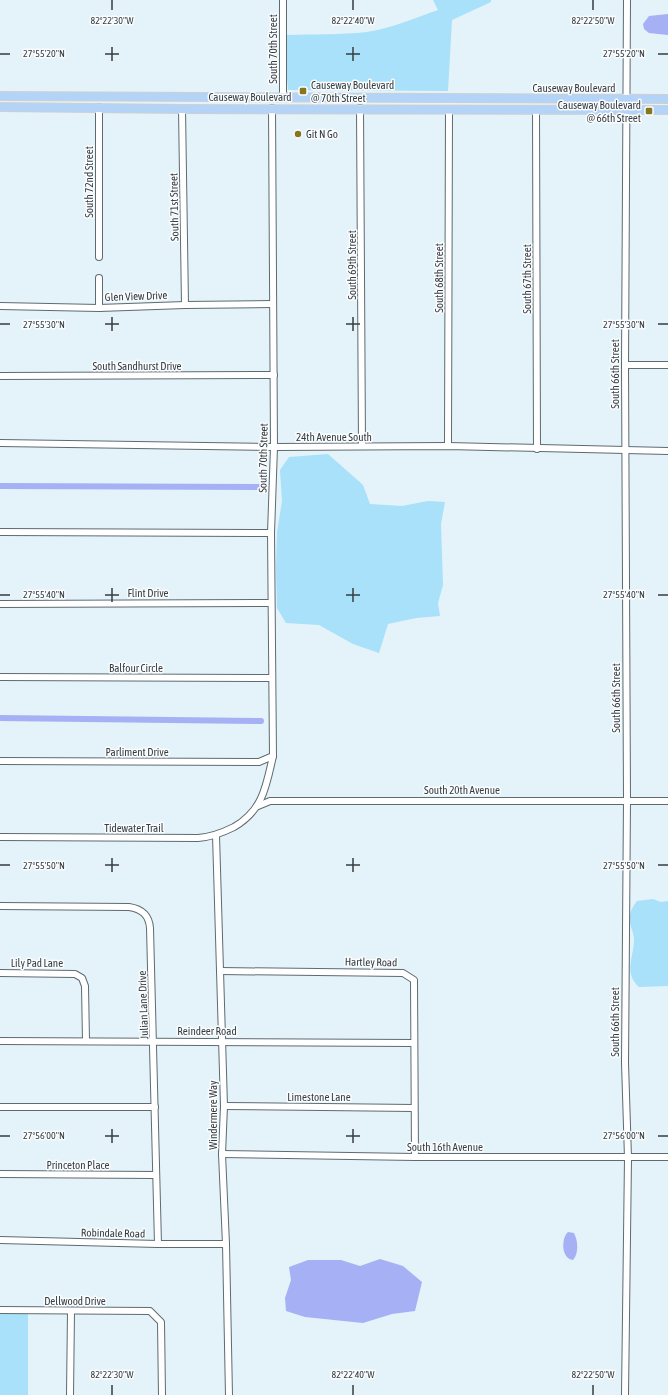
<svg xmlns="http://www.w3.org/2000/svg" width="668" height="1395" font-family="'Asap Condensed',sans-serif">
<rect width="100%" height="100%" fill="#e4f2f9"/>
<g fill="#a8e1f9">
<path d="M433 0H491V2L452 20 448 91 288 90 286 67 287 35C314 34 341 35 367 32 392 28 415 18 438 10Z"/>
<path d="M328 454 363 485 370 504 402 506 428 501 445 502 441 524 443 585 438 603 440 616 416 618 388 624 379 653 353 644 319 625 286 623 277 608 276 568 277 532 282 501 280 470 289 457Z"/>
<path d="M653 899 661 902 668 901V986L639 987C623 972 634 958 634 939 634 936 633 933 632 930 628 917 629 912 637 901Z"/>
<rect x="0" y="1314" width="28" height="81"/>
</g>
<g fill="#a5b1f4">
<path d="M668 14V35L649 33 644 29 643 24 649 16Z"/>
<path d="M568 1232 574 1233C578 1241 579 1253 573 1260 561 1259 561 1238 568 1232Z"/>
<path d="M380 1259 403 1266 422 1282 415 1311 392 1314 363 1323 305 1317 286 1311 285 1298 291 1280 289 1267 308 1260H341L360 1266Z"/>
</g>
<g fill="none" stroke-linecap="round" stroke-linejoin="round">
<g stroke="#a5b1f4" stroke-width="6">
<path d="M0 486 260 487"/>
<path d="M0 718 261 721"/>
</g>
<g stroke="#5e6b71" stroke-width="8">
<g id="minor">
<path d="M283 97V0"/>
<path d="M360 108 362 446"/>
<path d="M182 109 185 305"/>
<path d="M536 109 537 449"/>
<path d="M99 257V107"/>
<path d="M0 306 99 308 185 305 273 304"/>
<path d="M99 308V278"/>
<path d="M625 365H668"/>
<path d="M0 376 274 375"/>
<path d="M0 443 274 447 448 446 668 451"/>
<path d="M448 446 449 109"/>
<path d="M0 532 271 533"/>
<path d="M0 604 271 603"/>
<path d="M0 677 272 678"/>
<path d="M0 761 259 762 273 756"/>
<path d="M258 806 270 801H668"/>
<path d="M216 835 224 1106 222 1154 226 1244 229 1395"/>
<path d="M0 837 198 838C212 837 222 833 234 827 263 810 266 787 273 756L271 533 274 447 272 108"/>
<path d="M0 906 129 907C142 909 149 915 150 928L158 1244"/>
<path d="M220 971 403 973 414 980 415 1157"/>
<path d="M0 973 75 974 82 978 85 986 86 1041"/>
<path d="M0 1041 414 1043"/>
<path d="M224 1106 414 1108"/>
<path d="M0 1107H155"/>
<path d="M222 1154 415 1157H668"/>
<path d="M0 1174 156 1175"/>
<path d="M0 1240 158 1244H226"/>
<path d="M0 1310 150 1311 161 1322 162 1395"/>
<path d="M70 1395 71 1311"/>
<path d="M625 1395 628 1158 625 1063 627 800 625 365 627 0"/>
</g>
</g>
<g stroke="#cfd0d1" stroke-width="10">
<g id="major">
<path d="M0 96 668 99"/>
<path d="M0 107 182 109 668 110"/>
</g>
</g>
<use href="#minor" stroke="#fff" stroke-width="6"/>
<use href="#major" stroke="#b4d4f7" stroke-width="8"/>
</g>
<path fill="none" stroke="#373d3f" stroke-width="1.5" d="M112 0V10M353 0V10M593 0V10M112 47V61M353 47V61M0 54H10M105 54H119M346 54H360M658 54H668M112 317V331M353 317V331M0 324H10M105 324H119M346 324H360M658 324H668M112 588V602M353 588V602M0 595H10M105 595H119M346 595H360M658 595H668M112 858V872M353 858V872M0 865H10M105 865H119M346 865H360M658 865H668M112 1129V1143M353 1129V1143M0 1136H10M105 1136H119M346 1136H360M658 1136H668M112 1385V1395M353 1385V1395M593 1385V1395"/>
<g fill="#87771c" stroke="#fafdff" stroke-width="1.5">
<rect x="299" y="87" width="8" height="8" rx="2"/>
<rect x="645" y="107" width="8" height="8" rx="2"/>
<circle cx="298" cy="134" r="4"/>
</g>
<g text-anchor="middle" stroke-width="3" stroke-linejoin="round" paint-order="stroke">
<g font-size="11" fill="#373d3f" stroke="#fafdff">
<text transform="translate(273 49) rotate(-90)" y="4">South 70th Street</text>
<text x="574" y="92">Causeway Boulevard</text>
<text x="250" y="101">Causeway Boulevard</text>
<text transform="translate(89 182) rotate(-90)" y="4">South 72nd Street</text>
<text transform="translate(174 207) rotate(-91)" y="4">South 71st Street</text>
<text transform="translate(352 265) rotate(-90)" y="4">South 69th Street</text>
<text transform="translate(439 278) rotate(-90)" y="4">South 68th Street</text>
<text transform="translate(527 279) rotate(-90)" y="4">South 67th Street</text>
<text transform="translate(136 296) rotate(-2)" y="4">Glen View Drive</text>
<text x="137" y="370">South Sandhurst Drive</text>
<text transform="translate(615 374) rotate(-90)" y="4">South 66th Street</text>
<text x="334" y="441">24th Avenue South</text>
<text transform="translate(263 458) rotate(-89)" y="4">South 70th Street</text>
<text x="148" y="597">Flint Drive</text>
<text x="136" y="672">Balfour Circle</text>
<text transform="translate(616 698) rotate(-90)" y="4">South 66th Street</text>
<text x="137" y="756">Parliment Drive</text>
<text x="462" y="794">South 20th Avenue</text>
<text x="134" y="832">Tidewater Trail</text>
<text transform="translate(371 962) rotate(1)" y="4">Hartley Road</text>
<text x="37" y="967">Lily Pad Lane</text>
<text transform="translate(143 1005) rotate(-92)" y="4">Julian Lane Drive</text>
<text transform="translate(615 1022) rotate(-90)" y="4">South 66th Street</text>
<text x="207" y="1035">Reindeer Road</text>
<text x="319" y="1101">Limestone Lane</text>
<text transform="translate(213 1115) rotate(-90)" y="4">Windermere Way</text>
<text x="445" y="1151">South 16th Avenue</text>
<text x="78" y="1169">Princeton Place</text>
<text transform="translate(113 1233) rotate(1)" y="4">Robindale Road</text>
<text x="75" y="1305">Dellwood Drive</text>
</g>
<g font-size="11" fill="#373d3f" stroke="#fafdff" text-anchor="start">
<text x="311" y="89">Causeway Boulevard<tspan x="311" dy="13">@ 70th Street</tspan></text>
<text x="641" y="109" text-anchor="end">Causeway Boulevard<tspan x="641" dy="13">@ 66th Street</tspan></text>
<text x="306" y="138">Git N Go</text>
</g>
</g>
<g font-size="10" text-anchor="middle" fill="#373d3f" stroke="#fafdff" stroke-width="3" stroke-linejoin="round" paint-order="stroke">
<text x="112" y="24">82°22'30"W</text>
<text x="353" y="24">82°22'40"W</text>
<text x="593" y="24">82°22'50"W</text>
<text x="624" y="57">27°55'20"N</text>
<text x="44" y="57">27°55'20"N</text>
<text x="624" y="328">27°55'30"N</text>
<text x="44" y="328">27°55'30"N</text>
<text x="624" y="598">27°55'40"N</text>
<text x="44" y="598">27°55'40"N</text>
<text x="624" y="869">27°55'50"N</text>
<text x="44" y="869">27°55'50"N</text>
<text x="624" y="1139">27°56'00"N</text>
<text x="44" y="1139">27°56'00"N</text>
<text x="112" y="1378">82°22'30"W</text>
<text x="353" y="1378">82°22'40"W</text>
<text x="593" y="1378">82°22'50"W</text>
</g>
</svg>
